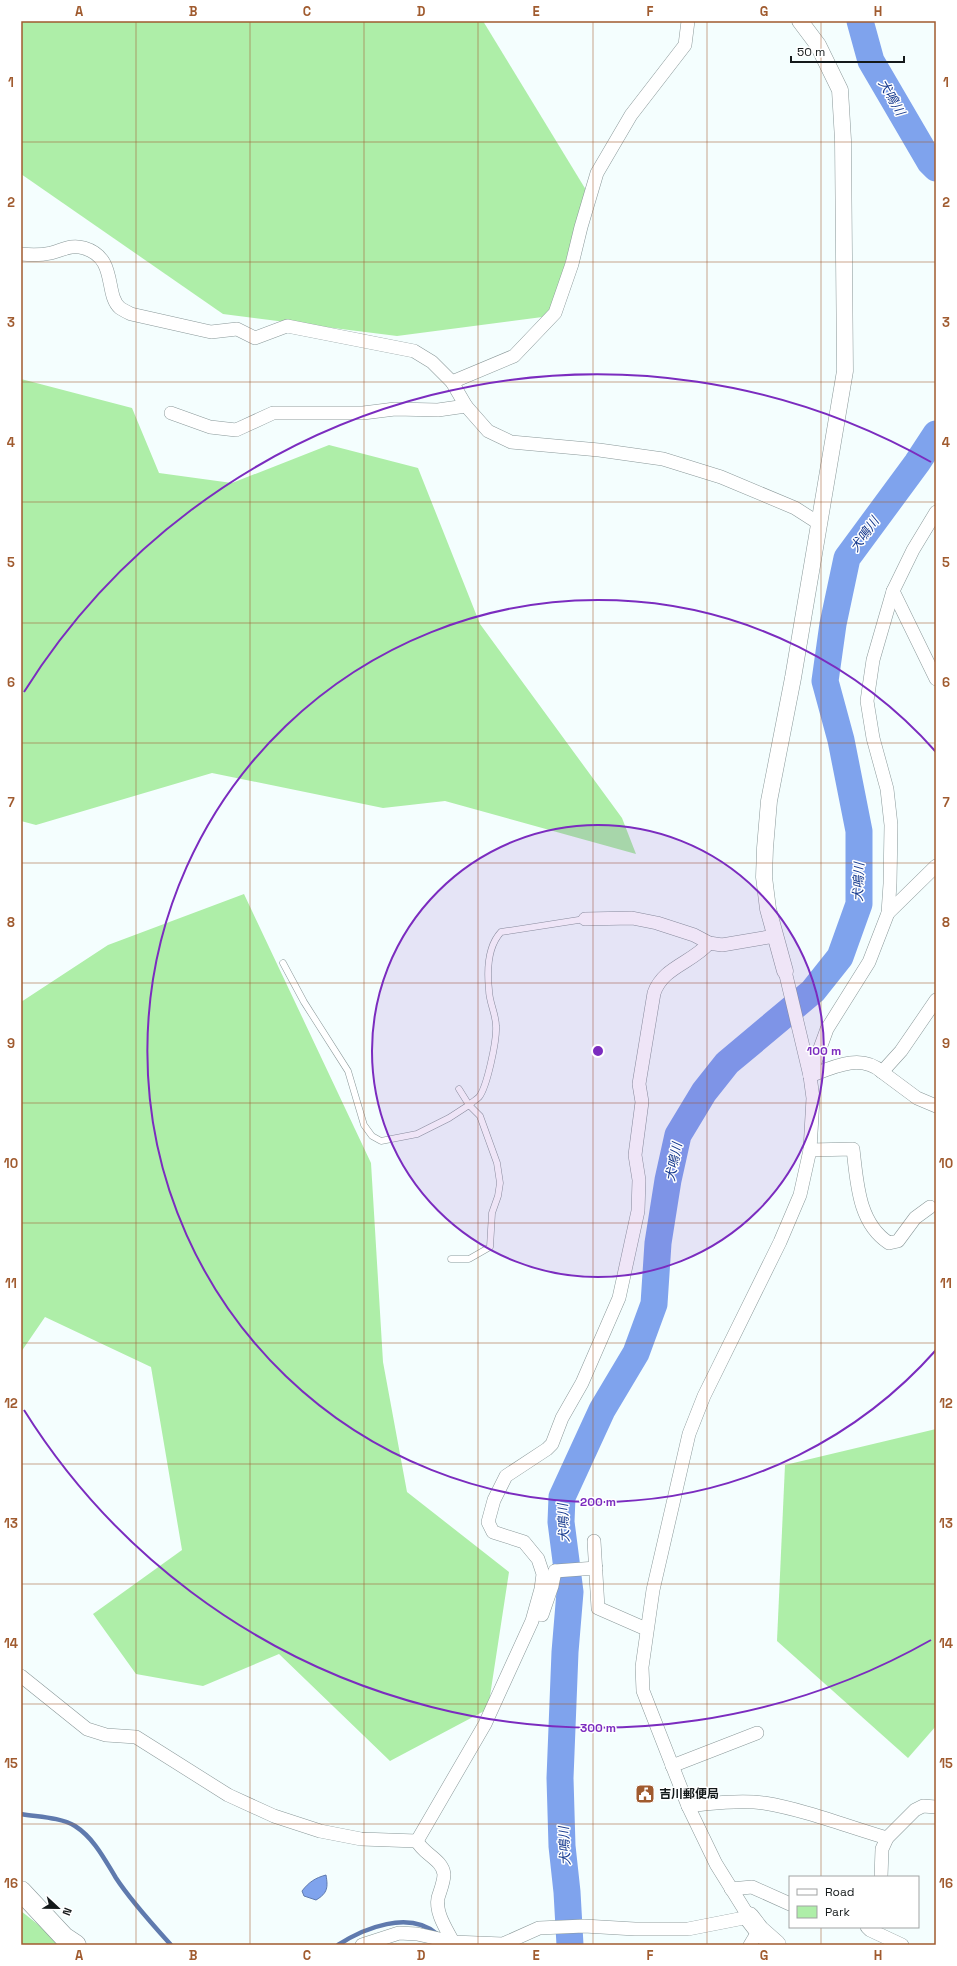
<svg xmlns="http://www.w3.org/2000/svg" width="957" height="1966" font-family="'Space Grotesk','Noto Sans JP',sans-serif">
<rect width="100%" height="100%" fill="#f4fefe"/>
<g fill="#aeeea8">
<path d="M21 21H483L586 190 550 316 397 336 223 314 21 174Z"/>
<path d="M21 379 132 408 159 473 232 483 329 445 418 468 480 624 622 818 636 854 445 801 383 808 212 773 36 825 21 821Z"/>
<path d="M244 894 371 1163 383 1362 407 1492 509 1572 488 1709 390 1761 279 1654 203 1686 136 1674 93 1614 182 1550 151 1367 45 1317 21 1352V1002L108 945Z"/>
<path d="M936 1429V1726L908 1758 777 1641 785 1465Z"/>
<path d="M21 1911 50 1934 69 1945H21Z"/>
</g>
<path fill="#7fa3ed" stroke="#5f7aae" d="M326 1875C328 1887 328 1893 316 1900L304 1896 302 1891C309 1882 315 1878 326 1875Z"/>
<g fill="none" stroke-linecap="round" stroke-linejoin="round">
<g stroke="#5f7aae" stroke-width="4.5">
<path d="M21 1814C38 1817 60 1817 75 1826 94 1838 105 1860 116 1878 131 1901 153 1925 171 1945"/>
<path d="M338 1945C364 1928 409 1910 437 1934"/>
</g>
<g stroke="#7fa3ed" stroke-width="27">
<path d="M860 21 871 61 930 162 936 168"/>
<path d="M570 1945 567 1892 562 1846 560 1778 565 1652 570 1592 561 1522 562 1497 602 1410 636 1353 654 1304 658 1243 668 1180 678 1135 704 1092 727 1063 813 991 840 957 859 904V831L841 740 825 681 833 624 847 558 917 463 936 434"/>
</g>
<g stroke="#8a9899" stroke-width="7">
<g id="service">
<path d="M283 963 304 1002 348 1071 364 1125 372 1136 381 1141 417 1134 449 1118 469 1105 480 1116 497 1163 500 1183 498 1196 492 1213 490 1247 469 1259H451"/>
<path d="M459 1089 469 1105C472 1102 476 1100 479 1097 487 1087 497 1040 496 1026 496 1014 489 1002 489 990 487 971 488 946 501 932L585 919"/>
</g>
</g>
<g stroke="#8a9899" stroke-width="14">
<g id="minor">
<path d="M21 254C30 255 42 255 51 253 63 250 71 244 84 248 118 258 104 294 120 308 123 310 127 312 131 314L211 332 237 329 255 338 287 326 414 351 432 362 452 382 466 406 488 431 511 442 599 450 663 459 721 477 795 508 820 524"/>
<path d="M452 382 514 356 555 313 572 264 581 227 597 173 631 115 685 45 688 21"/>
<path d="M171 413 210 427 236 430 273 413H363L395 409 438 410 466 406"/>
<path d="M893 591 936 679"/>
<path d="M888 913 936 866"/>
<path d="M585 919 632 918 657 923 694 935 709 943 722 945 775 936"/>
<path d="M882 1072 917 1098 936 1106"/>
<path d="M810 1076 827 1029 869 962 888 913 890 884 891 825 887 789 873 738 867 701 873 660 893 591 913 550 936 512"/>
<path d="M810 1076C833 1067 861 1053 882 1072L901 1051 936 1000"/>
<path d="M810 1150 853 1149C857 1182 858 1223 889 1243L898 1241 915 1218 930 1207"/>
<path d="M594 1541 598 1608 646 1629"/>
<path d="M555 1571 596 1568"/>
<path d="M542 1615 552 1586 555 1571"/>
<path d="M21 1676 87 1729 106 1735 136 1737 228 1795 274 1816 320 1831 361 1839 417 1841"/>
<path d="M672 1766 757 1733"/>
<path d="M688 1806C708 1803 743 1800 764 1803 806 1810 846 1826 887 1838"/>
<path d="M417 1841 485 1724 532 1621 541 1589 543 1574 538 1559 524 1542 493 1532 488 1522 494 1500 506 1476 547 1449 552 1444 562 1418 582 1383 619 1298 638 1211 639 1180 635 1155 642 1102 639 1084 654 993C663 967 692 963 709 943"/>
<path d="M417 1841C423 1854 442 1859 444 1874 444 1882 440 1891 438 1898 435 1913 447 1930 453 1942"/>
<path d="M881 1877 882 1849 887 1838 915 1810 923 1806 936 1807"/>
<path d="M731 1889 752 1887 790 1904"/>
<path d="M867 1927 870 1930 902 1945"/>
<path d="M362 1945 399 1933 417 1934 453 1942 503 1944 539 1928 584 1926 635 1929H688L749 1917 716 1864 688 1806 643 1691 642 1667 653 1590 689 1434 704 1396 780 1242 800 1195 810 1150 813 1098 810 1076 785 971"/>
<path d="M750 1945 759 1930"/>
</g>
</g>
<g stroke="#8a9899" stroke-width="17">
<path id="tertiary" d="M785 971 768 909 764 877 765 848 769 801 793 678 845 371 843 140 840 90 818 45 800 21"/>
</g>
<g stroke="#8a9899" stroke-width="21">
<g id="primary">
<path d="M21 1891 64 1937 76 1945"/>
<path d="M749 1917 759 1930 776 1945"/>
</g>
</g>
<use href="#service" stroke="#fff" stroke-width="6"/>
<use href="#minor" stroke="#fff" stroke-width="13"/>
<use href="#tertiary" stroke="#fff" stroke-width="16"/>
<use href="#primary" stroke="#fff" stroke-width="20"/>
</g>
<path fill="none" stroke="#a05b2f" stroke-width="1" stroke-opacity="0.55" d="M136 21V1945M250 21V1945M364 21V1945M478 21V1945M593 21V1945M707 21V1945M821 21V1877M21 142H936M21 262H936M21 382H936M21 502H936M21 623H936M21 743H936M21 863H936M21 983H936M21 1103H936M21 1223H936M21 1343H936M21 1464H936M21 1584H936M21 1704H936M21 1824H936M821 1927V1945"/>
<circle cx="598" cy="1051" r="226" fill="#7b2cbf" fill-opacity=".12"/>
<g fill="none" stroke="#7b2cbf" stroke-width="2">
<circle cx="598" cy="1051" r="226"/>
<path d="M936 1350A451 451 0 1 1 936 752"/>
<path d="M931 1640A677 677 0 0 1 24 1410M24 692A677 677 0 0 1 931 462"/>
</g>
<defs>
<g id="civic-square" transform="scale(1)"><rect x="-9" y="-9" width="18" height="18" rx="4" fill="#a05b2f" stroke="#fff"/><path d="M-.6-6.5H3V-4.5H.6V-3L4-1V1h2V6H-6V1h2V-1L-.6-3ZM-1.2 2.5V6h2.4V2.5Z" fill="#fff"/></g>
</defs>
<g fill-rule="evenodd">
<use href="#civic-square" x="645" y="1794"/>
</g>
<g text-anchor="middle" stroke-width="3" stroke-linejoin="round" paint-order="stroke">
<g font-size="12" font-weight="bold" fill="#14191a" stroke="#fff" text-anchor="start">
<text x="659" y="1798">吉川郵便局</text>
</g>
<g font-size="13" font-style="italic" fill="#183b8f" stroke="#fff">
<text transform="translate(892 97) rotate(60)" y="5">犬鳴川</text>
<text transform="translate(864 534) rotate(-54)" y="5">犬鳴川</text>
<text transform="translate(858 882) rotate(-88)" y="5">犬鳴川</text>
<text transform="translate(673 1162) rotate(-79)" y="5">犬鳴川</text>
<text transform="translate(563 1523) rotate(-93)" y="5">犬鳴川</text>
<text transform="translate(564 1846) rotate(-93)" y="5">犬鳴川</text>
</g>
</g>
<circle cx="598" cy="1051" r="6" fill="#7b2cbf" stroke="#fff" stroke-width="2"/>
<g font-size="12" text-anchor="middle" font-weight="bold" fill="#7b2cbf" stroke="#fff" stroke-width="3" stroke-linejoin="round" paint-order="stroke">
<text x="824" y="1055">100 m</text>
<text x="598" y="1506">200 m</text>
<text x="598" y="1732">300 m</text>
</g>
<rect width="957" height="1966" fill="none" stroke="#ffffff" stroke-width="44"/>
<rect x="789" y="1876" width="130" height="52" fill="#ffffff" stroke="#a1a3a3"/>
<rect x="797" y="1889" width="20" height="6" fill="#ffffff" stroke="#a1a3a3"/>
<text x="825" y="1896" font-size="12" fill="#14191a">Road</text>
<rect x="797" y="1906" width="20" height="12" fill="#aeeea8" stroke="#a1a3a3"/>
<text x="825" y="1916" font-size="12" fill="#14191a">Park</text>
<g transform="translate(58 1908) rotate(112)" stroke="#ffffff" stroke-width="3" paint-order="stroke">
<path d="M0-3L7 15L0 10L-7 15Z" fill="#14191a"/>
<text y="-6" font-size="11" font-weight="bold" text-anchor="middle" fill="#14191a">N</text>
</g>
<path d="M791 56v6h113v-6" fill="none" stroke="#14191a" stroke-width="2"/>
<text x="797" y="56" font-size="12" fill="#14191a" stroke="#ffffff" stroke-width="3" paint-order="stroke">50 m</text>
<rect x="22" y="22" width="913" height="1922" fill="none" stroke="#a05b2f" stroke-width="1.5"/>
<g font-size="13" text-anchor="middle" font-weight="bold" fill="#a05b2f">
<text x="79" y="16">A</text>
<text x="193" y="16">B</text>
<text x="307" y="16">C</text>
<text x="421" y="16">D</text>
<text x="536" y="16">E</text>
<text x="650" y="16">F</text>
<text x="764" y="16">G</text>
<text x="878" y="16">H</text>
<text x="11" y="87">1</text>
<text x="946" y="87">1</text>
<text x="11" y="207">2</text>
<text x="946" y="207">2</text>
<text x="11" y="327">3</text>
<text x="946" y="327">3</text>
<text x="11" y="447">4</text>
<text x="946" y="447">4</text>
<text x="11" y="567">5</text>
<text x="946" y="567">5</text>
<text x="11" y="687">6</text>
<text x="946" y="687">6</text>
<text x="11" y="807">7</text>
<text x="946" y="807">7</text>
<text x="11" y="927">8</text>
<text x="946" y="927">8</text>
<text x="11" y="1048">9</text>
<text x="946" y="1048">9</text>
<text x="11" y="1168">10</text>
<text x="946" y="1168">10</text>
<text x="11" y="1288">11</text>
<text x="946" y="1288">11</text>
<text x="11" y="1408">12</text>
<text x="946" y="1408">12</text>
<text x="11" y="1528">13</text>
<text x="946" y="1528">13</text>
<text x="11" y="1648">14</text>
<text x="946" y="1648">14</text>
<text x="11" y="1768">15</text>
<text x="946" y="1768">15</text>
<text x="11" y="1888">16</text>
<text x="946" y="1888">16</text>
<text x="79" y="1960">A</text>
<text x="193" y="1960">B</text>
<text x="307" y="1960">C</text>
<text x="421" y="1960">D</text>
<text x="536" y="1960">E</text>
<text x="650" y="1960">F</text>
<text x="764" y="1960">G</text>
<text x="878" y="1960">H</text>
</g>
</svg>
